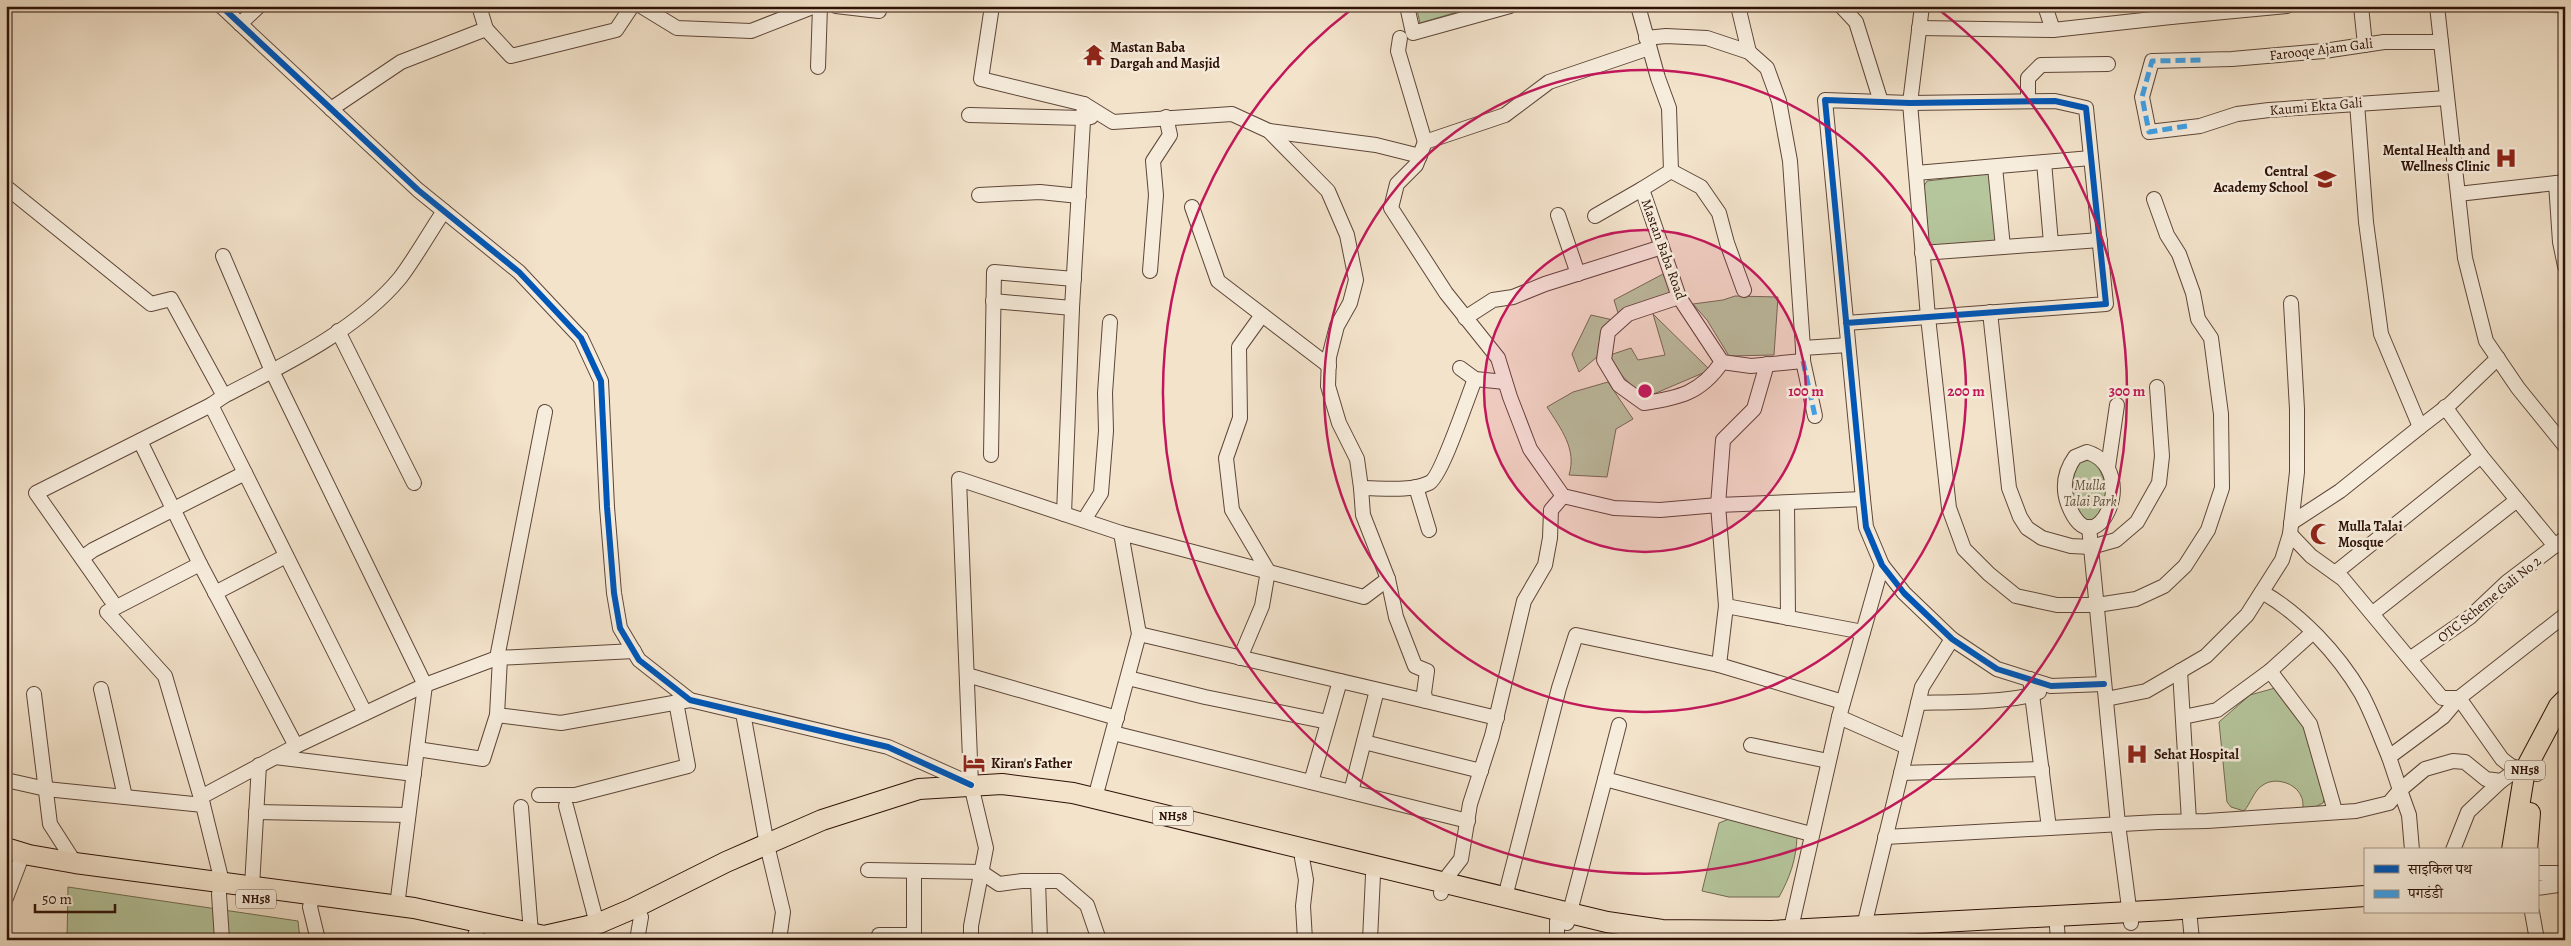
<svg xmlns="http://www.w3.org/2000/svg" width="2571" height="946" font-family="Alegreya,'Noto Serif Devanagari',serif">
<rect width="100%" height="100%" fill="#f3e3cb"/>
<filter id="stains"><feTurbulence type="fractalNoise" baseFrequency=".004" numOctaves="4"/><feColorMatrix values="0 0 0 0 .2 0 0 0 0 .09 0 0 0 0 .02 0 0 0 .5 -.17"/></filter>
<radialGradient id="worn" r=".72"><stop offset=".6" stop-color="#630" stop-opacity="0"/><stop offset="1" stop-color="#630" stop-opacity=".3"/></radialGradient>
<g fill="#b5c59c" stroke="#716b52">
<path d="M1416 6H1478L1420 23Z"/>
<path d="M2454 6H2565V13L2455 9Z"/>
<path d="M1995 173 1998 244 1929 246 1924 186 1927 181Z"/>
<path d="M1663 274 1672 293 1619 316 1614 300Z"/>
<path d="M1735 296 1778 297 1774 355 1729 356 1707 320 1693 304 1723 300Z"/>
<path d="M1653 314 1710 370 1649 396 1634 388 1604 357 1631 348 1638 360 1665 355Z"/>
<path d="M1591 315 1613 320 1597 357 1579 372 1572 354Z"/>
<path d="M1608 382 1633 419 1616 429 1607 477 1569 475C1577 449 1561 429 1547 407L1573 392Z"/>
<path d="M2094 460C2110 487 2108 491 2100 521L2082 520C2073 499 2066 481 2081 461Z"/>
<path d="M2275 688 2305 719 2325 797 2323 803 2313 808H2303C2303 804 2303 799 2301 796 2295 782 2274 777 2263 785 2254 790 2251 803 2244 811L2231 807 2227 802 2219 722 2250 695Z"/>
<path d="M1729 819 1797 837C1796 860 1790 877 1779 897H1729L1702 891 1719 823Z"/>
<path d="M68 887 298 921 300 940H67Z"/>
</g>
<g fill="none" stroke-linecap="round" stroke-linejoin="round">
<g stroke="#5e4638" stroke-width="16">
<g id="minor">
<path d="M221 6 418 190 519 272 581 338 601 381 607 507 614 593 620 628 639 660 690 700 888 747 971 784"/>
<path d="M641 6 677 28 751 31 815 6"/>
<path d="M836 6 879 11V6"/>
<path d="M992 6 981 79 1084 104 1113 122 1232 114 1269 131 1328 191 1347 235 1356 280 1350 303 1337 326 1329 357 1328 386 1339 423 1357 459 1361 488"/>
<path d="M1407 6 1413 33 1510 6"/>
<path d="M1638 6 1658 78 1669 108 1671 171 1642 189 1679 297 1722 362 1751 366 1803 361V348L1848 345"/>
<path d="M1738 6 1749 52"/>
<path d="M1841 6 1856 22 1881 102"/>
<path d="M1922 6 1910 103 1928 317 1949 508 1964 549 1989 574 2016 596 2057 605H2097L2136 599 2164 586 2185 566 2208 530 2222 488 2221 414 2211 338 2198 319 2193 293 2179 254 2167 235 2154 199"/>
<path d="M2045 6 2053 30 2171 17"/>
<path d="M2171 6V17L2287 6"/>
<path d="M2361 6 2365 45"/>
<path d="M2437 6 2465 258 2486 341 2518 388 2565 446"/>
<path d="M240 24 259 6"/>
<path d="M1919 28 2053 30"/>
<path d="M486 29 511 56 616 30 632 6"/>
<path d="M1400 38 1398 51 1425 142"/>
<path d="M1646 38 1666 36 1707 38 1749 52 1767 68 1779 101 1790 161 1803 348"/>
<path d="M2441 42H2384L2324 51 2232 59 2152 61 2142 97 2149 132 2200 126 2237 114 2269 110 2447 98"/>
<path d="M1649 48 1549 82 1505 115 1425 142 1416 165 1397 184 1391 208 1446 293 1498 358 1510 397 1530 449 1563 496 1614 508 1660 510 1718 505 1863 499"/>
<path d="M818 67 820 6"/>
<path d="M2028 101V78L2041 65 2108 64"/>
<path d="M2357 103 2366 222 2381 334 2420 427 2450 404 2498 358"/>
<path d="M331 109 401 62 486 29 479 6"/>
<path d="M969 115 1083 118 1091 117"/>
<path d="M1269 131 1376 145 1420 156"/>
<path d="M2044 162 2051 243"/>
<path d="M1995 167 2003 247"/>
<path d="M1671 171 1701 187 1719 213 1727 243 1744 290"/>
<path d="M1916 173 2091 158"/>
<path d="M2556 183 2560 242 2565 266"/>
<path d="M6 187 151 304 171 299 224 396C284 365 357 330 400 278 416 257 429 233 444 211"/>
<path d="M2458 194 2565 182"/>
<path d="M979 195 1040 192 1079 196"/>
<path d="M1192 207 1218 281 1329 366"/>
<path d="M1558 215 1578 274"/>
<path d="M1595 216 1642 189"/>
<path d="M1922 253 2100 240"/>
<path d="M223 256 272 371 425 685 397 906"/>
<path d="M1150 271 1156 195 1153 161 1170 135 1166 117"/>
<path d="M1679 297 1628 314 1608 332 1604 360 1619 385 1644 403C1679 398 1701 393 1722 362"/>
<path d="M993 301 1072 308"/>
<path d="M1990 312 2009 488 2020 517 2027 528 2042 538 2071 546 2091 547 2116 540 2137 522 2159 483 2162 456 2157 387"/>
<path d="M1465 318 1493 300 1513 297 1545 284 1662 247"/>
<path d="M1846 323 2106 304 2086 108 2055 101 1910 103 1825 100 1863 499 1866 527 1882 565 1904 593 1952 639 1997 669 2051 686 2104 684"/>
<path d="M338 331 414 483"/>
<path d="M1803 361 1815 416"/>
<path d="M1767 364 1754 409 1723 440 1718 505 1726 606 1863 632"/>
<path d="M1460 368 1475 379 1505 382"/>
<path d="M1475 379C1468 396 1441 478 1429 483 1410 492 1382 488 1361 488L1363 515 1388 579 1396 617 1415 666 1427 671 1424 693 1426 701 1497 718"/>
<path d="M211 405 365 713"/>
<path d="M140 441 200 564"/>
<path d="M2087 452C2143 470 2094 573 2068 504 2062 487 2065 471 2075 457Z"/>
<path d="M991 455 994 272 1074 279"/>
<path d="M2481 456 2555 546"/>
<path d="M2108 467 2117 405"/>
<path d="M1416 487 1429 530"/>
<path d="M1787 503 1788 618"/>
<path d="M1064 514 1072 308 1084 104"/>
<path d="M1084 520 1101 493 1106 431 1105 393 1110 322"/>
<path d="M2291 523 2340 491 2420 427"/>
<path d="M2089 527 2118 824 2131 923"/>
<path d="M2290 534 2311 556 2343 579 2442 698H2459L2502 759 2511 766 2537 774"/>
<path d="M82 558 93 550 245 473"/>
<path d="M2335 573 2481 456 2445 407"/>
<path d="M2262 592C2301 614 2338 654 2361 693 2372 713 2380 736 2389 757"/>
<path d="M215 593 286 556"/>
<path d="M1726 606 1719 665 1843 702"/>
<path d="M116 607 36 493 211 405 224 396"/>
<path d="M2373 613 2517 500"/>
<path d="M1139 634 1426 701"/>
<path d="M497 658 545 412"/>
<path d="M500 658 497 715 561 723 690 700"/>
<path d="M1240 658 1262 606 1268 571 1232 510 1226 458 1240 418 1239 347 1262 315"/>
<path d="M2411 658 2470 617 2507 582 2565 538"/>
<path d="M2180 671 2189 821"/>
<path d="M2270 671 2310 724 2335 811"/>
<path d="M967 675 1117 718"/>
<path d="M1128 678 1205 697 1328 722"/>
<path d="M2030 679 2049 828"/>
<path d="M101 689 125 797"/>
<path d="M34 694 50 824 75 863"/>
<path d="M2106 699 2146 691 2206 656 2247 615 2282 560 2290 534 2297 472V409L2291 303"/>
<path d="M1918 703C1947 702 2015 703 2039 692"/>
<path d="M743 713 767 845 783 912 779 940"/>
<path d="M1839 717 1907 747"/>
<path d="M2183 717 2217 710 2270 671 2312 633"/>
<path d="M1619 725 1605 779 1811 834"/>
<path d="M1113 733 1468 821"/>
<path d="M1364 742 1481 771"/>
<path d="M1751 745 1828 761"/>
<path d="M296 746 425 685 497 658 634 651"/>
<path d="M417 749 483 759 497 715"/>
<path d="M275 757 414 774"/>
<path d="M1901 773 2042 769"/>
<path d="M6 780 46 789 203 805 222 882"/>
<path d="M1311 782 1340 681"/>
<path d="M1351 792 1377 690"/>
<path d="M539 795H575L688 766 676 702"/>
<path d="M201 797 296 746 200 564 107 612 165 676 203 805"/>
<path d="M1095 798 1139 634 1121 533 1364 597 1388 579"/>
<path d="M566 806 597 924"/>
<path d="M521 807 531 933"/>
<path d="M256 812 408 815"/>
<path d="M1885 837 2158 822 2207 821 2356 811 2389 803 2400 790 2389 757 2443 717 2459 698 2565 615"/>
<path d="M2412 850 2409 815 2400 790 2425 769 2453 761 2465 762 2486 779 2501 781 2515 771 2525 770"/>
<path d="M2453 850 2468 812 2501 781"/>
<path d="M1302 858 1306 880 1303 906 1305 940"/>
<path d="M868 870 981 872 999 884 1022 881H1059L1087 905 1099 940"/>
<path d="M914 871V940"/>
<path d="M2537 873H2565"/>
<path d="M1038 881 1040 940"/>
<path d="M252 886 259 765"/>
<path d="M2537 888 2565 884"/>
<path d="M1441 893 1443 882 1461 859 1470 804 1492 736 1524 601 1545 565 1550 538 1551 510 1563 496"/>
<path d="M219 894 222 940"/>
<path d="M313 894 310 907 318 940"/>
<path d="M1505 897 1559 688 1576 635 1719 665"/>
<path d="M6 898 19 864"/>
<path d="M2532 912 2537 940"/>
<path d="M2190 920 2192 940"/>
<path d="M1557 921V940"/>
<path d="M1567 923 1605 779"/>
<path d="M1864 926 1922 687 1952 639"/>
<path d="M2057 927 2058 940"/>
<path d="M879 935H914"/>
<path d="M1789 937 1839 717 1882 565"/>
<path d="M1841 939V940"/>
<path d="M474 940 476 933"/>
<path d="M637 940 641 917"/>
<path d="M971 940V926L986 848 971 785 959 479 1121 533"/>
<path d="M1370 940 1373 875"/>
</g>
</g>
<g stroke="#2d1107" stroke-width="22">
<g id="highway">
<path d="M6 848 29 855 75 863 414 908 544 936 597 924 632 909 726 862 822 820 919 789 1002 784 1073 793 1607 922 1662 930 1771 931 2167 910 2365 896"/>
<path d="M2512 850 2525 770 2559 706 2565 700"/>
<path d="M2527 850 2530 813"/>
</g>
</g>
<use href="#minor" stroke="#f7eddd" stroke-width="14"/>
<use href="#highway" stroke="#f3e3cb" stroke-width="20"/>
<g stroke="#3ea1e9" stroke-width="5" stroke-dasharray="10 5" stroke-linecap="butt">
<path d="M2187 126 2149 132 2142 97 2152 61 2202 60"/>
<path d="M1803 361 1815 416"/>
</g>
<g stroke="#f7eddd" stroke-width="9">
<g id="cycleway">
<path d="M221 6 418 190 519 272 581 338 601 381 607 507 614 593 620 628 639 660 690 700 888 747 971 785"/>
<path d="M1846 323 2106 304 2086 108 2055 101 1910 103 1825 100 1863 499 1866 527 1882 565 1904 593 1952 639 1997 669 2051 686 2104 684"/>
</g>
</g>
<use href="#cycleway" stroke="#0057b8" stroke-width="6"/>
</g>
<circle cx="1645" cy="391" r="161" fill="#c2185b" fill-opacity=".12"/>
<g fill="none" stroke="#c2185b" stroke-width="2.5">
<circle cx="1645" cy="391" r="161"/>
<circle cx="1645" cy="391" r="321"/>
<path d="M1938 9A482 482 0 1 1 1352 9"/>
</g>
<defs>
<g id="temple-bare" transform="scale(1.725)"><path d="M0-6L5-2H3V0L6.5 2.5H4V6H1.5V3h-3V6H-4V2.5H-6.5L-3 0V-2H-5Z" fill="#8f2418" stroke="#f7eddd" stroke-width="2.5" paint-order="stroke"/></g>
<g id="hospital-bare" transform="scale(1.725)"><path d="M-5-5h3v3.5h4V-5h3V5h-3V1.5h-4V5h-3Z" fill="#8f2418" stroke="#f7eddd" stroke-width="2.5" paint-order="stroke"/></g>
<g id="school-bare" transform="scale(1.725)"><path d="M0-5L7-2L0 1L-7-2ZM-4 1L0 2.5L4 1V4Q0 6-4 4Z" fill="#8f2418" stroke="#f7eddd" stroke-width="2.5" paint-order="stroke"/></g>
<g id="mosque-bare" transform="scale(1.725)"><path d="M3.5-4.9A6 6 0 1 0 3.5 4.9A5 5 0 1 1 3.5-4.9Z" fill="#8f2418" stroke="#f7eddd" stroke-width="2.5" paint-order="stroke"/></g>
<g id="hotel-bare" transform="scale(1.725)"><path d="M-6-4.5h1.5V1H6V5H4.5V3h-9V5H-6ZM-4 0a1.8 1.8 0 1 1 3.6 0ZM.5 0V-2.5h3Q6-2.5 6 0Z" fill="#8f2418" stroke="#f7eddd" stroke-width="2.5" paint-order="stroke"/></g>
</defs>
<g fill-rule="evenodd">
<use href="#temple-bare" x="1094" y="55"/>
<use href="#hospital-bare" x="2506" y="158"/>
<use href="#school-bare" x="2325" y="179"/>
<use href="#mosque-bare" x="2321" y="534"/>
<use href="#hospital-bare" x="2137" y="754"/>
<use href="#hotel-bare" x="974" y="763"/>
</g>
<g text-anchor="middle" stroke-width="5" stroke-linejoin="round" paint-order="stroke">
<g fill="#f7eddd" stroke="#6a5347" stroke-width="1">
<rect x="2505" y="760.5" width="40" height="19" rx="4"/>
<rect x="1153" y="806.5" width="40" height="19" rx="4"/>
<rect x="236" y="889.5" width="40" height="19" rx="4"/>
</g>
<g font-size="12" font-weight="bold" fill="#2d1107">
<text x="2525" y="774">NH58</text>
<text x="1173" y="820">NH58</text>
<text x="256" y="903">NH58</text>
</g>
<g font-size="14" font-weight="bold" fill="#2d1107" stroke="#f7eddd" text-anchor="start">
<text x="1110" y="52">Mastan Baba<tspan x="1110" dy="16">Dargah and Masjid</tspan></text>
<text x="2490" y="155" text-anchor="end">Mental Health and<tspan x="2490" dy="16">Wellness Clinic</tspan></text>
<text x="2308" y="176" text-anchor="end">Central<tspan x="2308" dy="16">Academy School</tspan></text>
<text x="2338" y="531">Mulla Talai<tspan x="2338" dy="16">Mosque</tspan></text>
<text x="2154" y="759">Sehat Hospital</text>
<text x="991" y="768">Kiran's Father</text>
</g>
<g font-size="14" fill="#2d1107" stroke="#f7eddd">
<text transform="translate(2321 49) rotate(-7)" y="5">Farooqe Ajam Gali</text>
<text transform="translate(2316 106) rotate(-5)" y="5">Kaumi Ekta Gali</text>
<text transform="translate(1664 249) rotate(70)" y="5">Mastan Baba Road</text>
<text transform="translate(2489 599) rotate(-39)" y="5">OTC Scheme Gali No 2</text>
</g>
<g font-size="14" font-style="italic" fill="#5d503b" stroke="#f7eddd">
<text x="2090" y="490">Mulla<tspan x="2090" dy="16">Talai Park</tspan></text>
</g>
</g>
<circle cx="1645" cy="391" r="8" fill="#c2185b" stroke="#f7eddd" stroke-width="2.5"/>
<g font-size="15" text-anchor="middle" font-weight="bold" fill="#c2185b" stroke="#f7eddd" stroke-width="5" stroke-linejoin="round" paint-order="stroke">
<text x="1806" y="396">100 m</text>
<text x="1966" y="396">200 m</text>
<text x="2127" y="396">300 m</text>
</g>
<rect width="2571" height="946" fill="none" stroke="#f3e3cb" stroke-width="25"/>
<rect x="8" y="8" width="2556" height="931" fill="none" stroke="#2d1107" stroke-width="2.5"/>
<rect x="12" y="12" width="2546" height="921" fill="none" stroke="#2d1107"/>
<rect x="2364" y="848" width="175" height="65" fill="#f7eddd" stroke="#a69587"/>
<rect x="2374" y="865" width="25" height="8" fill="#0057b8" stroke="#a69587"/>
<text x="2408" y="874" font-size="15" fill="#2d1107">साइकिल पथ</text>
<rect x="2374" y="890" width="25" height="8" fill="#3ea1e9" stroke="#a69587"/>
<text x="2408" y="898" font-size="15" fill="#2d1107">पगडंडी</text>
<path d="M35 904v8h80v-8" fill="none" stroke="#2d1107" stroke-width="2.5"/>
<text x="42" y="904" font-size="15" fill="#2d1107" stroke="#f7eddd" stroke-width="4" paint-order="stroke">50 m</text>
<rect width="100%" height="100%" filter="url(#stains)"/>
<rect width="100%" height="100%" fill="url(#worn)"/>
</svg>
